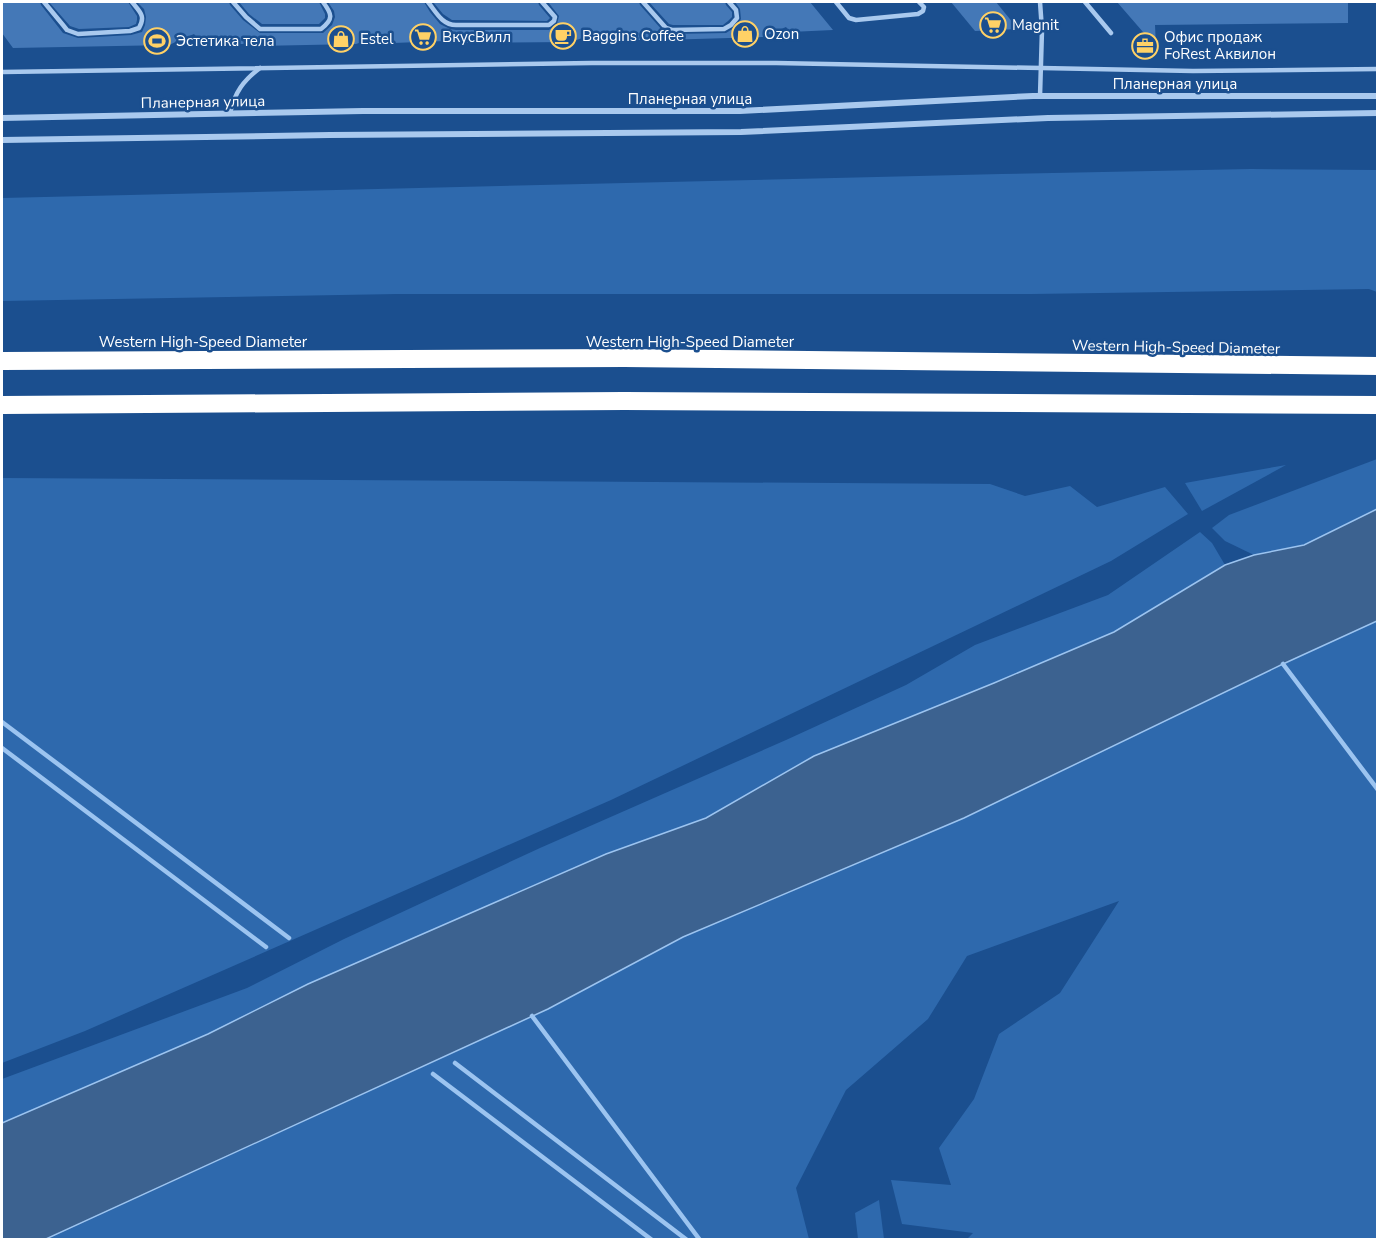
<svg xmlns="http://www.w3.org/2000/svg" width="1379" height="1241" font-family="'Nunito Sans',sans-serif">
<rect width="100%" height="100%" fill="#1b4f8f"/>
<g fill="#2e69ad">
<path d="M1251 169 1377 170V292L1369 289 1032 294H397L2 301V198L1001 174Z"/>
<path d="M1377 459V509L1304 545 1254 555 1225 541 1212 528 1229 515Z"/>
<path d="M1286 465 1202 511 1185 483Z"/>
<path d="M2 478 990 484 1025 496 1070 486 1097 507 1165 487 1188 514 1111 561 611 800 85 1031 2 1063Z"/>
<path d="M1200 532 1212 543 1225 565 1114 632 994 683 814 756 706 818 606 854 308 984 208 1034 2 1123V1079L247 988 344 939 540 848 786 740 906 685 975 645 1108 595Z"/>
<path d="M1377 621V1239L966 1240 973 1233 902 1224 891 1180 951 1185 939 1148 974 1099 999 1034 1060 993 1119 901 967 956 928 1019 846 1090 796 1188 809 1239 46 1240 548 1009 683 937 964 818 1283 664Z"/>
<path d="M879 1200 884 1239H858L855 1213Z"/>
</g>
<path fill="#3c6290" stroke="#9cc4f0" stroke-width="1.5" d="M1377 509V621L1283 664 964 818 683 937 548 1009 46 1239H2V1123L208 1034 308 984 606 854 706 818 814 756 994 683 1114 632 1225 565 1254 555 1304 545Z"/>
<g fill="none" stroke-linecap="round" stroke-linejoin="round">
<g stroke="#9cc4f0" stroke-width="4.5">
<path d="M1283 664 1378 790"/>
<path d="M2 722 289 938"/>
<path d="M2 748 266 947"/>
<path d="M532 1016 700 1240"/>
<path d="M455 1063 687 1240"/>
<path d="M433 1074 652 1240"/>
</g>
</g>
<g fill="#4478b7">
<path d="M2 2H40L41 5 63 33 78 38 131 35 142 32 145 25 146 17 144 9 137 2H229L230 5 243 20 260 33H323L332 25 335 17 334 11 328 2H424L430 12 440 24 450 29 456 30H549L557 24 559 16 548 2H639L640 5 663 31 672 34 726 33 734 28 741 19 740 9 735 2H810L833 30 790 32 786 27 763 37 662 40H605L599 32 571 42 447 43 446 41 393 43 386 34 356 44 258 46 256 44H202L194 34 169 45 13 48 2 33Z"/>
<path d="M49 2H128L137 16V20L136 24 129 27 79 29 70 26Z"/>
<path d="M239 2H319L325 14V18L319 24H262L249 14Z"/>
<path d="M433 2H538L539 5 550 18 547 21 452 20 443 14Z"/>
<path d="M649 2H725L726 5 732 12V17L728 21 723 25H673L669 24Z"/>
<path d="M951 2H996L1018 29 975 31Z"/>
<path d="M1117 2H1348V23L1155 25 1156 47Z"/>
</g>
<g fill="none" stroke-linecap="round" stroke-linejoin="round">
<g stroke="#a9c9ee" stroke-width="4.5">
<path d="M44 2 63 25 67 30 78 34 130 31 139 28C146 16 140 12 132 2"/>
<path d="M233 2 246 17 260 29H321C334 19 332 14 323 2"/>
<path d="M428 2C436 12 442 25 456 25H549L554 21 555 17 542 2"/>
<path d="M643 2 666 28 672 30 724 29 731 25 737 18 736 10 729 2"/>
<path d="M836 2 849 18 856 20 918 14 923 11 924 7 919 2"/>
<path d="M1040 2 1042 30 1040 96"/>
<path d="M1085 2 1111 33"/>
<path d="M2 72 592 63H776L1193 71 1378 69"/>
<path d="M230 113C235 92 243 81 260 68"/>
</g>
<g stroke="#a9c9ee" stroke-width="6">
<path d="M2 118 363 111H740L1033 96H1378"/>
<path d="M2 140 330 135 741 132 1048 118 1378 113"/>
</g>
<g stroke="#fff" stroke-width="18">
<path d="M2 361 624 358 1378 366"/>
<path d="M2 405 624 401 1378 405"/>
</g>
</g>
<defs>
<g id="supermarket-ring" transform="scale(1.35)"><circle r="9.5" fill="#1b4f8f" stroke="#ffd166" stroke-width="1.5"/><path d="M-6-5.5h2.5l.6 2H6L4.5 2H-2.5L-4.4-4H-6ZM-1.5 3.2a1.3 1.3 0 1 0 .1 0ZM3 3.2a1.3 1.3 0 1 0 .1 0Z" fill="#ffd166"/></g>
<g id="shop-ring" transform="scale(1.35)"><circle r="9.5" fill="#1b4f8f" stroke="#ffd166" stroke-width="1.5"/><path d="M-5-2.5h2.3a2.7 3.5 0 0 1 5.4 0H5L5.5 6h-11ZM-1.5-2.5h3a1.5 2.3 0 0 0-3 0Z" fill="#ffd166"/></g>
<g id="cafe-ring" transform="scale(1.35)"><circle r="9.5" fill="#1b4f8f" stroke="#ffd166" stroke-width="1.5"/><path d="M-5.5-4.5H6V0H3Q3 3.5 0 3.5H-2.5Q-5.5 3.5-5.5 0ZM3-3.2v2h1.7v-2ZM-6 4.5H4V6H-6Z" fill="#ffd166"/></g>
<g id="stadium-ring" transform="scale(1.35)"><circle r="9.5" fill="#1b4f8f" stroke="#ffd166" stroke-width="1.5"/><path d="M0-5a6.5 5 0 1 0 0 10a6.5 5 0 1 0 0-10ZM-3.5-1.8h7v3.6h-7Z" fill="#ffd166"/></g>
<g id="office-ring" transform="scale(1.35)"><circle r="9.5" fill="#1b4f8f" stroke="#ffd166" stroke-width="1.5"/><path d="M-6-3h4V-5.5h4V-3h4V5H-6ZM-1-4.5V-3h2v-1.5ZM-6 0V1H6V0Z" fill="#ffd166"/></g>
</defs>
<g fill-rule="evenodd">
<use href="#supermarket-ring" x="993" y="25"/>
<use href="#shop-ring" x="745" y="34"/>
<use href="#cafe-ring" x="563" y="36"/>
<use href="#supermarket-ring" x="423" y="37"/>
<use href="#shop-ring" x="341" y="39"/>
<use href="#stadium-ring" x="157" y="41"/>
<use href="#office-ring" x="1145" y="46"/>
</g>
<g text-anchor="middle" stroke-width="5" stroke-linejoin="round" paint-order="stroke">
<g font-size="15" fill="#fff" stroke="#1b4f8f" text-anchor="start">
<text x="1012" y="30">Magnit</text>
<text x="764" y="39">Ozon</text>
<text x="582" y="41">Baggins Coffee</text>
<text x="442" y="42">ВкусВилл</text>
<text x="1164" y="42">Офис продаж<tspan x="1164" dy="17">FoRest Аквилон</tspan></text>
<text x="360" y="44">Estel</text>
<text x="176" y="46">Эстетика тела</text>
</g>
<g font-size="15" fill="#fff" stroke="#1b4f8f">
<text x="1175" y="89">Планерная улица</text>
<text x="690" y="104">Планерная улица</text>
<text transform="translate(203 102) rotate(-1)" y="5">Планерная улица</text>
<text x="203" y="347">Western High-Speed Diameter</text>
<text x="690" y="347">Western High-Speed Diameter</text>
<text transform="translate(1176 347) rotate(1)" y="5">Western High-Speed Diameter</text>
</g>
</g>
<rect width="1379" height="1241" fill="none" stroke="#ffffff" stroke-width="6"/>
</svg>
